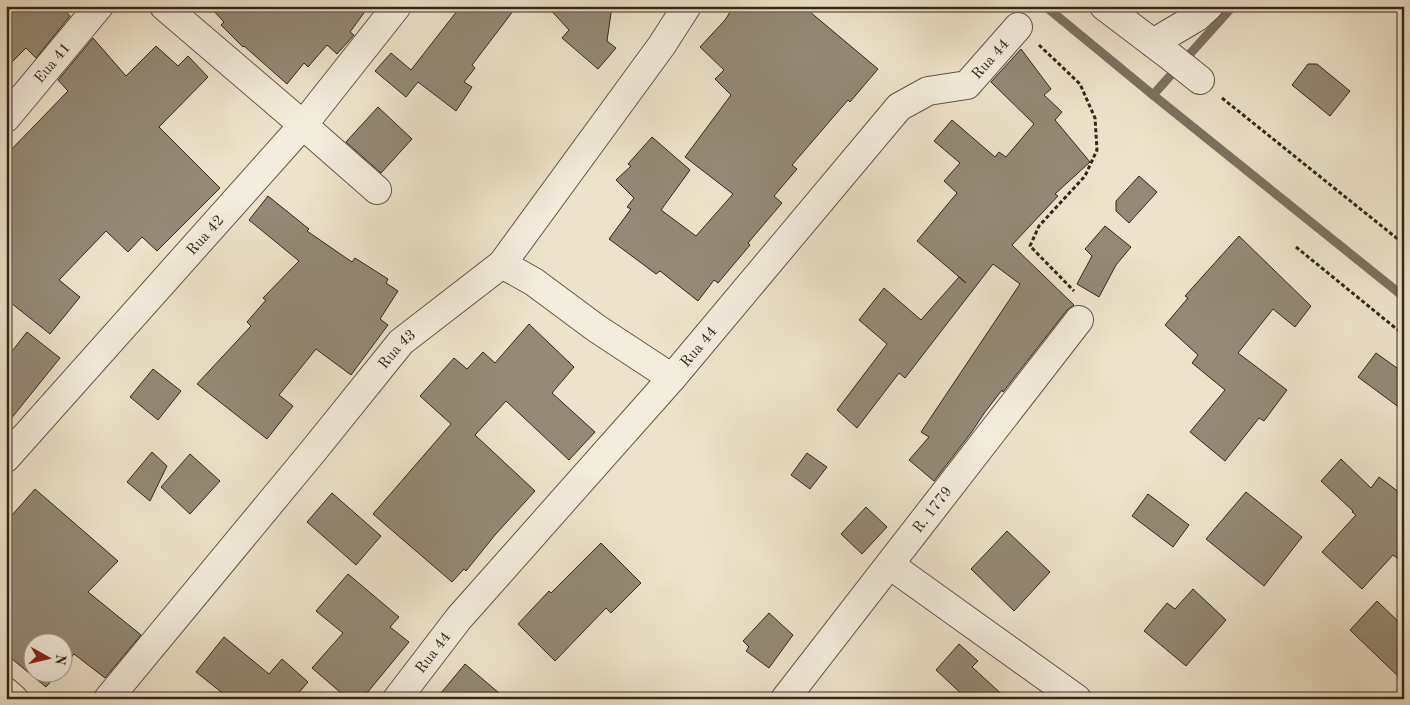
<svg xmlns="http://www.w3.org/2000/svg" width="1410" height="705" font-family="'Old Standard TT',serif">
<rect width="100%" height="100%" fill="#ede3ca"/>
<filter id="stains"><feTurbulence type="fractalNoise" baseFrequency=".004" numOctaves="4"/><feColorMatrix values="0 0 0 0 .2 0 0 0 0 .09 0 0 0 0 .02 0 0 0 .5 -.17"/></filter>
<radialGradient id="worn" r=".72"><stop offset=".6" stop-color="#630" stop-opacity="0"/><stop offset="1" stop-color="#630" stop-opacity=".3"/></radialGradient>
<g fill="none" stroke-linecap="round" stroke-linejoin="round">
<g stroke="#7c7260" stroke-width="9">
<path d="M1045 6 1153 95 1404 297"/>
<path d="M1153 95 1233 6"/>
</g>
</g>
<g fill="#938976" stroke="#32281b">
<path d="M6 6H61L70 16 36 58 26 48 6 68Z"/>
<path d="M209 6H369L350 32 354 35 337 54 327 45 308 67 304 63 287 84 244 46 243 47 221 25 224 22Z"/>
<path d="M461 6H517L472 65 475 68 464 82 472 87 456 111 418 82 406 97 375 71 391 53 411 70Z"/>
<path d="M547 6H612L607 41 616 48 598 69 562 38 569 30Z"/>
<path d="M734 6H803L878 69 850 102 848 100 792 165 797 169 774 196 782 203 748 243 750 245 718 283 714 280 698 301 660 271 656 274 609 239 631 209 627 207 634 198 616 180 631 166 628 164 652 137 690 170 661 210 696 236 733 194 685 157 731 95 715 79 724 70 700 47 725 20Z"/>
<path d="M93 38 126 76 156 46 178 66 188 56 208 77 159 127 220 188 157 251 142 237 128 252 106 231 59 280 80 297 50 334 6 299V155L68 91 58 80Z"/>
<path d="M1021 49 1051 89 1044 95 1062 112 1055 120 1090 162 1055 194 1058 196 1012 245 1074 305 1067 310 1003 392 1002 390 985 412 971 433 934 481 909 460 929 437 921 432 1020 284 993 264 905 378 899 373 857 428 837 410 887 344 859 320 884 288 921 320 959 277 966 283 917 241 957 193 944 181 960 163 934 141 952 120 995 157 999 152 1006 157 1034 124 991 82Z"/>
<path d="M1308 64H1317L1350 91 1330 116 1292 85Z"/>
<path d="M378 107 412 139 381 173 346 142Z"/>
<path d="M1139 176 1157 192 1129 223 1116 211V201Z"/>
<path d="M268 196 309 229 307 231 352 262 355 258 388 279 386 283 398 291 380 319 388 325 351 375 316 349 279 395 293 406 267 439 197 384 251 326 247 322 266 300 263 298 299 261 249 220Z"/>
<path d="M1105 226 1131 247 1116 265 1099 297 1077 284 1092 256 1085 249Z"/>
<path d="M1239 236 1311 306 1295 327 1273 309 1238 353 1287 390 1264 421 1259 418 1225 461 1190 432 1225 390 1192 363 1198 355 1165 325 1188 298 1185 296Z"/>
<path d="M529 324 574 367 552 393 595 432 569 460 506 401 475 435 535 491 495 535 466 571 464 569 452 582 373 514 451 424 420 396 454 358 467 369 483 352 495 363Z"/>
<path d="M27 332 60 358 6 425V359Z"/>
<path d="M1376 353 1404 373V411L1358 377Z"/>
<path d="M153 369 181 391 158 420 130 397Z"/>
<path d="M152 452 167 466 150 501 127 482Z"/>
<path d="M807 453 827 467 810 489 791 475Z"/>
<path d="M190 454 220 481 190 514 161 487Z"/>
<path d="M1341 459 1371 488 1379 477 1404 496V563L1393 555 1362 589 1322 552 1356 515 1352 512 1353 511 1321 481Z"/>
<path d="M35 489 118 561 88 592 141 635 105 678 74 654 62 668V642H32V672H59L46 687 6 654V522Z"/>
<path d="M1246 492 1302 537 1264 586 1206 539Z"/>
<path d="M332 493 381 536 356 565 307 522Z"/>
<path d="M1148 494 1189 525 1173 547 1132 516Z"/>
<path d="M866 507 887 527 862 554 841 534Z"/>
<path d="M1007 531 1050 572 1014 611 971 569Z"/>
<path d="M601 543 641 583 611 613 606 608 555 661 518 624 549 591 551 593Z"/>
<path d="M348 574 399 617 390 627 409 642 362 699H348L312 668 343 633 316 611Z"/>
<path d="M1193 589 1226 620 1186 666 1144 631 1167 603 1175 609Z"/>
<path d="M1377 601 1404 627V682L1350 630Z"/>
<path d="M769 613 793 635 769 668 746 651 749 647 743 641Z"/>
<path d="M224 637 269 674 282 659 308 682 296 696 300 699H230L196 672Z"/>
<path d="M959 644 978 661 972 667 1007 699H967L936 670Z"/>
<path d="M465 664 506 699H436Z"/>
</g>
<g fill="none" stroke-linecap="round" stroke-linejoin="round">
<g stroke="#615747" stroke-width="30">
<g id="street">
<path d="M164 6 303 125 377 190"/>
<path d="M1104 6 1170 56 1200 80"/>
<path d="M1153 43 1197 17 1209 6"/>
<path id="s1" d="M6 118 99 6"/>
<path d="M502 264 534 282 596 328 672 378"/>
<path id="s2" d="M6 458 303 125 397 6"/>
<path d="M890 565 1077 699"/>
<path d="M6 692 14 699"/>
<path id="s3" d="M108 699 314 450 401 342 502 264 662 45 687 6"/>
<path id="s4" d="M397 699 459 618 672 378 899 107 928 91 967 85 1018 27"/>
<path id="s5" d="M785 699C884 573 980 446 1079 320"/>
</g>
</g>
<g stroke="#32281b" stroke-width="3" stroke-dasharray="4 2.5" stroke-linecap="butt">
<path d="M1039 45 1080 84 1095 118 1097 150 1085 176 1039 226 1030 246 1074 291"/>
<path d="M1222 98 1404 244"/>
<path d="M1296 247 1404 335"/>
</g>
<use href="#street" stroke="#f3eddd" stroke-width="28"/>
</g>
<g text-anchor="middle" stroke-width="4" stroke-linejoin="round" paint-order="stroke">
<g font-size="15" fill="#32281b" stroke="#f3eddd">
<text dy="5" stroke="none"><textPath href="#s4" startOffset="884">Rua 44</textPath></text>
<text dy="5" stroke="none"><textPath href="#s1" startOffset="72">Eua 41</textPath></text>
<text dy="5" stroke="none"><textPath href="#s2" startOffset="299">Rua 42</textPath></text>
<text dy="5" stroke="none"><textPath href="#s4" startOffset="464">Rua 44</textPath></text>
<text dy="5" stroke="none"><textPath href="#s3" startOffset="454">Rua 43</textPath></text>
<text dy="5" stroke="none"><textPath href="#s5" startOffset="240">R. 1779</textPath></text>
<text dy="5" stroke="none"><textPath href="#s4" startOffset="59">Rua 44</textPath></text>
</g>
</g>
<rect width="1410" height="705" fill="none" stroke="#ede3ca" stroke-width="25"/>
<rect x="8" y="8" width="1395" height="690" fill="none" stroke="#32281b" stroke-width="2.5"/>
<rect x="12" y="12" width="1385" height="680" fill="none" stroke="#32281b"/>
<g transform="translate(48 658) rotate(98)"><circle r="24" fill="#f3eddd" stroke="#a69e8f"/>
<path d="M0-4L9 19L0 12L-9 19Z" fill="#8f2418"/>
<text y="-8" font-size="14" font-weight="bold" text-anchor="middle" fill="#32281b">N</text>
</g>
<rect width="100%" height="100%" filter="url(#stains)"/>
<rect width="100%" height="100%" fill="url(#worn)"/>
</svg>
